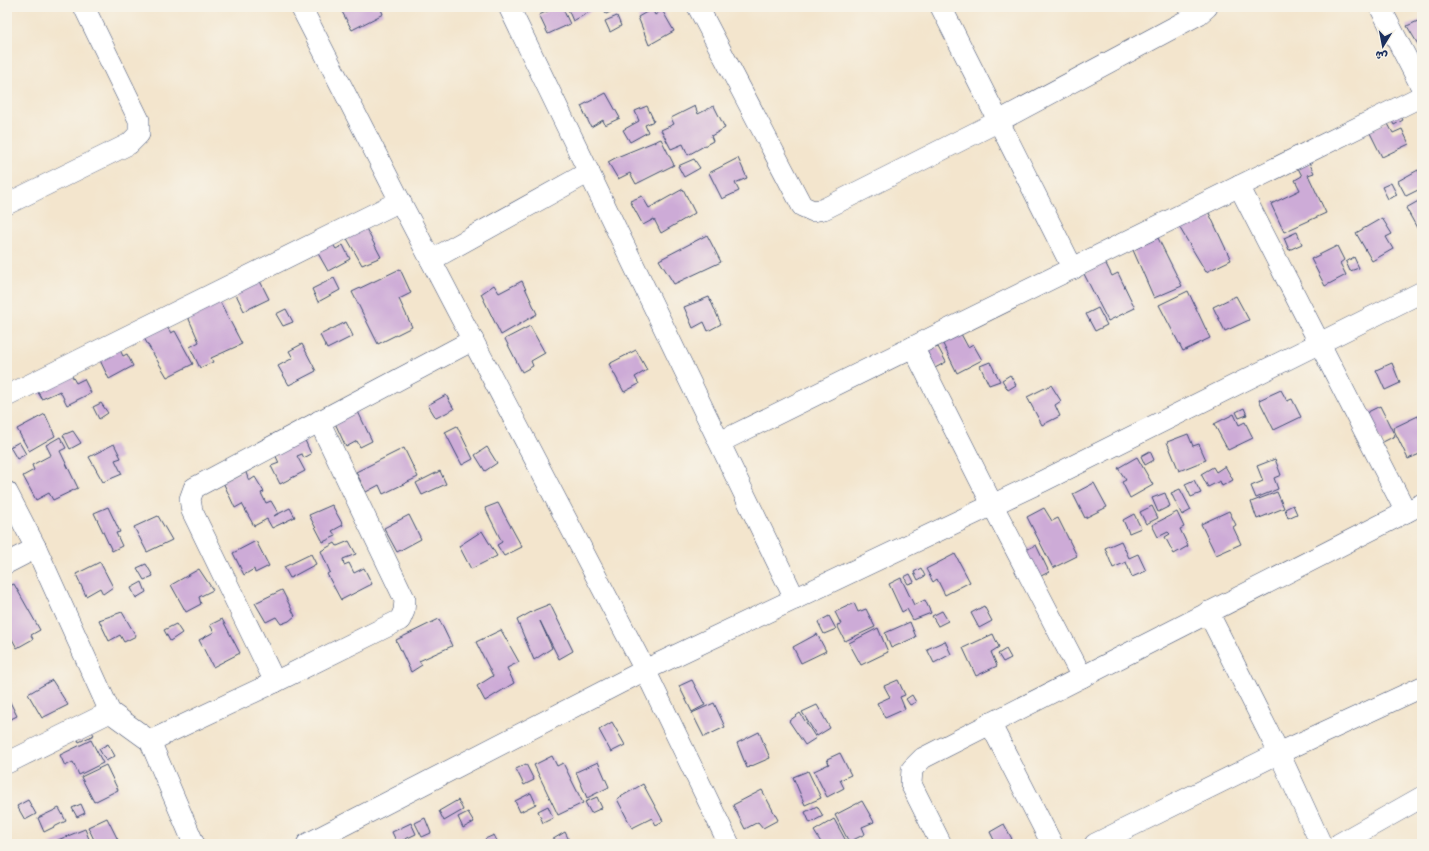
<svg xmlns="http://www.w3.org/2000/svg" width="1429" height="851" font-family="'Indie Flower','Playpen Sans Arabic',sans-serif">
<rect width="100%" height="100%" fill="#f7f3e8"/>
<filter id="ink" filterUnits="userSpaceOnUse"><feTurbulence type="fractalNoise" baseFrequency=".025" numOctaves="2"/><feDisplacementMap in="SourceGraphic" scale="8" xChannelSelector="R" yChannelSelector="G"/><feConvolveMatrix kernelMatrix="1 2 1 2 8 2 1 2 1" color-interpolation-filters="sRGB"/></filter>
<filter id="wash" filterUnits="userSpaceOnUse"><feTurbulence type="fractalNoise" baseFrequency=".012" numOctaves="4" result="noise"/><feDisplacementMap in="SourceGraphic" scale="16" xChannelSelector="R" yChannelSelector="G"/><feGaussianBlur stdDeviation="0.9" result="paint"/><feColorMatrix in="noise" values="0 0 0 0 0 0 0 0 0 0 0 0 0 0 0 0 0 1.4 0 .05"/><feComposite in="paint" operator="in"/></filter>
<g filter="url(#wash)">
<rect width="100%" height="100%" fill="#f3e5cd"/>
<g id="blocks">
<g fill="#cdabd7">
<path d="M341 7H380L383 14 352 30 340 8Z"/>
<path d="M549 7H562L570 24 548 34 539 15 550 10Z"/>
<path d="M567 7H592L593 10 573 21Z"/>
<path d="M603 7H621L606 14Z"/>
<path d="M652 9 655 15 662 10 674 31 649 45 638 17Z"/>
<path d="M617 16 621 26 610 32 605 21Z"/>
<path d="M1422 19V44L1419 46 1407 26Z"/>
<path d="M606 93 620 118 605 125 603 120 591 127 581 106Z"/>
<path d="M647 106 654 121 645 125 648 132 630 142 623 130 639 121 635 111Z"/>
<path d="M695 106 698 114 714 106 725 128 711 136 713 141 688 155 683 144 671 149 661 130 674 124 671 118Z"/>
<path d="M1399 112 1403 120 1394 125 1390 118Z"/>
<path d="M1387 122 1393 133 1402 129 1409 144 1382 157 1369 131Z"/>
<path d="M661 139 674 165 636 184 630 173 618 179 608 162 617 157Z"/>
<path d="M738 158 747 178 735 183 739 191 722 199 709 173Z"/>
<path d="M1307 158 1314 173 1308 175 1326 213 1284 232 1271 204 1300 190 1295 180 1302 176 1296 164Z"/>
<path d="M694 159 700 168 684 177 678 166Z"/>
<path d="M1418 170 1422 178V188L1406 196 1398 181Z"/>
<path d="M1391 183 1397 195 1388 199 1382 187Z"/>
<path d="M683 189 695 213 661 233 654 219 643 225 630 201 642 196 649 208Z"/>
<path d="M1422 199V237L1406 208Z"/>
<path d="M1208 211 1231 260 1206 272 1178 225Z"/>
<path d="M360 217 381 257 362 265 340 226Z"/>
<path d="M1382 218 1392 234 1386 237 1393 249 1372 261 1356 233Z"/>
<path d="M1297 232 1302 244 1289 250 1284 238Z"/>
<path d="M326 234 336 249 343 245 350 259 328 271 311 241Z"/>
<path d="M707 235 721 262 674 284 659 260Z"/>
<path d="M1158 238 1182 286 1154 298 1133 250Z"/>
<path d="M1337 246 1344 260 1340 263 1346 275 1325 286 1311 259Z"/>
<path d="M1354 257 1359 268 1350 271 1346 262Z"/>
<path d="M1105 262 1112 276 1118 273 1135 308 1108 321 1084 274Z"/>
<path d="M400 269 411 293 399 299 412 327 378 344 352 292Z"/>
<path d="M256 273 269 299 244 311 231 284Z"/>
<path d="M334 278 340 290 318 302 312 289Z"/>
<path d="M522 281 537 314 501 335 481 294 494 285 499 293Z"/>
<path d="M1188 291 1210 338 1183 351 1159 305Z"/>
<path d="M216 294 242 344 211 358 213 362 200 368 190 347 199 342 185 310Z"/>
<path d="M1236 296 1249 320 1225 331 1213 307Z"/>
<path d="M709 297 721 324 708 331 704 322 693 328 684 307Z"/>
<path d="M1098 308 1107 325 1095 331 1086 314Z"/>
<path d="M286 309 293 322 283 326 276 314Z"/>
<path d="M163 321 171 333 175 331 193 364 167 377 141 333Z"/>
<path d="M346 322 353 336 327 349 320 335Z"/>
<path d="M530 326 545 353 531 361 533 366 522 372 505 339Z"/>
<path d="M961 334 968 347 973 344 982 360 957 373 942 342Z"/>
<path d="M117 344 123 356 127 354 133 366 109 379 97 354Z"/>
<path d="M302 344 316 371 289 385 278 366 293 358 289 351Z"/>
<path d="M938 347 946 362 935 368 927 351Z"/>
<path d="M636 350 647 370 635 377 639 384 624 392 609 364Z"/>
<path d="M990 362 1000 381 989 385 980 366Z"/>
<path d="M1392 363 1400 383 1385 390 1376 370Z"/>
<path d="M68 369 76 383 84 379 91 393 67 405 60 391 42 399 34 386Z"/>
<path d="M1010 375 1016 385 1008 390 1002 380Z"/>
<path d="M1051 385 1061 401 1055 405 1060 416 1042 425 1027 397Z"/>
<path d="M1281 390 1287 401 1292 399 1301 417 1274 430 1259 400Z"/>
<path d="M446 395 454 409 436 418 428 405Z"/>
<path d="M352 399 372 441 360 447 357 441 346 447 329 410Z"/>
<path d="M101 403 108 413 99 419 93 407Z"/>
<path d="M1380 406 1395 436 1381 443 1366 413Z"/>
<path d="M1244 408 1247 415 1239 418 1236 412Z"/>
<path d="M45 414 55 436 29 451 17 429Z"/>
<path d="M1234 414 1239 425 1245 422 1253 438 1228 450 1214 424Z"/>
<path d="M1418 416 1422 425V433L1419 435 1422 441V453L1408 459 1393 428Z"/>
<path d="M457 426 473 459 462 465 445 432Z"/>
<path d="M73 431 81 443 70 449 63 435Z"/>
<path d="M1188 434 1193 446 1199 444 1206 460 1179 471 1167 442Z"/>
<path d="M60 437 66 448 60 451 78 488 53 500 49 493 36 500 23 476 34 470 32 465 51 455 46 445Z"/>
<path d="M304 438 311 454 304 458 302 454 297 456 305 471 280 484 271 466 279 463 274 452Z"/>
<path d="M19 442 26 454 17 459 10 447Z"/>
<path d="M114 444 121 458 115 460 122 474 103 482 89 457Z"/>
<path d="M487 447 497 463 485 471 475 455Z"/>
<path d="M404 448 418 477 383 494 379 485 366 492 356 472Z"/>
<path d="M1150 451 1154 460 1145 465 1141 456Z"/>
<path d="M1137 457 1153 485 1130 498 1122 482 1126 480 1118 468Z"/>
<path d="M1275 459 1281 475 1274 478 1278 489 1256 498 1251 486 1263 481 1257 466Z"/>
<path d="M1225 466 1233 480 1222 486 1220 481 1208 487 1201 474 1213 467 1216 472Z"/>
<path d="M245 470 249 481 255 477 264 492 261 493 266 503 271 501 278 513 274 516 290 508 295 517 272 528 267 519 254 526 242 504 235 508 222 480Z"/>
<path d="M440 471 446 484 422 495 416 483Z"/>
<path d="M1194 480 1201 493 1191 497 1185 484Z"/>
<path d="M1094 483 1107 507 1085 518 1073 494Z"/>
<path d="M1180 489 1191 510 1182 515 1171 493Z"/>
<path d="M1277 492 1284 508 1257 519 1251 502Z"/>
<path d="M1165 493 1170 506 1158 512 1152 498Z"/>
<path d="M498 503 522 547 504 556 497 545 502 542 485 508Z"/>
<path d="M332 505 343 525 332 531 336 536 323 542 309 515Z"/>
<path d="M1293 505 1297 514 1288 518 1285 509Z"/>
<path d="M1152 506 1158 518 1146 524 1140 512Z"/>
<path d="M108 507 120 532 116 533 122 546 112 551 94 513Z"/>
<path d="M1044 508 1052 521 1058 518 1077 556 1053 568 1027 517Z"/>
<path d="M1229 511 1236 525 1233 527 1241 544 1216 555 1201 524Z"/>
<path d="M1177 512 1184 527 1180 529 1188 546 1174 554 1165 537 1170 534 1168 532 1158 537 1152 525Z"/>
<path d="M1134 514 1141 528 1129 533 1123 520Z"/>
<path d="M409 515 421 539 397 552 384 528Z"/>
<path d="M158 516 172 540 147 552 134 527Z"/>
<path d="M482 531 497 556 471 569 459 546Z"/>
<path d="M256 541 269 566 255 573 254 569 244 575 233 553Z"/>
<path d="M349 541 356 554 343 559 344 565 349 563 354 573 364 568 372 584 341 600 327 574 330 572 321 551 335 543 337 546Z"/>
<path d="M1121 541 1129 558 1138 554 1146 571 1132 577 1126 562 1113 568 1105 548Z"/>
<path d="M1036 545 1049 572 1037 578 1024 551Z"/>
<path d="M311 554 316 564 290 578 284 567Z"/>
<path d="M955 554 970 582 945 595 937 579 933 582 926 569Z"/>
<path d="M100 562 113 587 103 594 100 588 86 596 76 574Z"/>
<path d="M146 564 153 576 144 580 137 568Z"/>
<path d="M921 568 925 576 918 580 914 572Z"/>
<path d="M199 569 213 590 199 597 201 604 186 612 171 585Z"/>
<path d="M910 574 914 582 908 584 904 577Z"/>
<path d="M901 578 914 605 925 600 931 613 913 620 907 609 902 612 889 584Z"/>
<path d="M142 582 146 592 136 598 131 588Z"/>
<path d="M14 584 40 630 31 635 33 639 17 648 7 630V587Z"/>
<path d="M282 590 295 616 289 621 281 624 276 617 266 622 255 603Z"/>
<path d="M854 603 858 612 866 609 875 627 845 641 837 625 841 624 835 612Z"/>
<path d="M550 604 573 651 559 659 540 621 552 648 534 660 517 620 535 610Z"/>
<path d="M984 606 992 621 979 628 971 613Z"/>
<path d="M942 611 948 621 938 626 932 616Z"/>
<path d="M122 612 136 636 124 642 120 635 109 641 99 620Z"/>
<path d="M829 616 836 629 824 634 818 622Z"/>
<path d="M222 619 240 653 213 667 199 640 214 632 210 625Z"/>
<path d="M439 619 452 646 419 661 422 665 411 672 396 640Z"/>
<path d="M910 622 916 637 891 648 885 633Z"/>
<path d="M176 624 182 633 170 641 164 630Z"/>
<path d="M878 628 888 652 861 665 849 643Z"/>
<path d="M501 630 519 662 507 668 514 683 485 701 477 686 493 676 476 642Z"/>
<path d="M817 634 826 651 801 663 793 647Z"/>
<path d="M993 634 999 647 991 652 997 666 976 676 963 648Z"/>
<path d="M945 641 951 654 934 663 927 649Z"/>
<path d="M1006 649 1011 658 1003 662 998 654Z"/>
<path d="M52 680 68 705 42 718 28 694Z"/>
<path d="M692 680 705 705 692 712 679 686Z"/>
<path d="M898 680 905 695 900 697 905 709 885 718 877 703 890 697 884 686Z"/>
<path d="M912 695 916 702 910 705 906 699Z"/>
<path d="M7 696 17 716 7 721Z"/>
<path d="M714 703 725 727 704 737 692 713Z"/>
<path d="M817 705 830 728 817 736 802 712Z"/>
<path d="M800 713 816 738 805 745 789 721Z"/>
<path d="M612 722 625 745 611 752 599 730Z"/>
<path d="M89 727 94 735 79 742 75 733Z"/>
<path d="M759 732 770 758 747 768 737 743Z"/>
<path d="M91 740 103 763 79 775 73 762 65 766 60 755Z"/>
<path d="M108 744 115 756 106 761 99 749Z"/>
<path d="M840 753 851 775 840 780 844 788 827 797 814 771 829 764 827 759Z"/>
<path d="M552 756 557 766 563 763 583 803 558 815 534 765Z"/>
<path d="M598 762 609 787 587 798 576 772Z"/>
<path d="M526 764 534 780 524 785 516 769Z"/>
<path d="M106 765 118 790 94 802 81 777Z"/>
<path d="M808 771 821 798 805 805 793 777Z"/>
<path d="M643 784 663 821 656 825 652 818 632 828 617 799Z"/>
<path d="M762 790 778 820 763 828 758 822 745 829 733 805Z"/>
<path d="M531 793 536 804 520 812 515 801Z"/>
<path d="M597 797 602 808 591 813 585 802Z"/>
<path d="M28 800 36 814 25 820 17 806Z"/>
<path d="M458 800 463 810 444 821 439 811Z"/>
<path d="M862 801 874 822 862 827 865 834 849 842 835 815Z"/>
<path d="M81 804 85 813 77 817 72 808Z"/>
<path d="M548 806 553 818 543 823 538 811Z"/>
<path d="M817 806 823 816 810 823 805 812Z"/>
<path d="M59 808 66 821 44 832 38 818Z"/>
<path d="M468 812 474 822 463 828 458 817Z"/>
<path d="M107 818 120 844H96L88 827Z"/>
<path d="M425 818 431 833 422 837 415 823Z"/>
<path d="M834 819 846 841 841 844H822L814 831Z"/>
<path d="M411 823 416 834 397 843 392 832Z"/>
<path d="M1004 824 1012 839 1002 844H996L990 832Z"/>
<path d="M85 829 91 844H48Z"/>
<path d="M565 832 571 844H545Z"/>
<path d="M494 835 497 841 487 844 485 839Z"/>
</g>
</g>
</g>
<g filter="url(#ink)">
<use href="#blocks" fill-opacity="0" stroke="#3b4a6f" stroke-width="1"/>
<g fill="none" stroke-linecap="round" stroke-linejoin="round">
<g stroke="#3b4a6f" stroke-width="22">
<g id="minor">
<path d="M301 7 400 201 645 670 729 844"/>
<path d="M509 7 795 599"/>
<path d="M698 7 802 206 813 211 824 209 999 121 1199 14 1207 7"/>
<path d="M941 7 1073 269"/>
<path d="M1380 7 1422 88"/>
<path d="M1239 186 1406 512"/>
<path d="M7 204 129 144 139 134V120L84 7"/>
<path d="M431 260 589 172"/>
<path d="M913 347 992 504 1082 677"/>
<path d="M7 396 400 201"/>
<path d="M720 442 1422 96"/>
<path d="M7 492 36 548 110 712 150 741 194 844"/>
<path d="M7 563 36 548"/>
<path d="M1208 612 1279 753 1321 844"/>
<path d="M275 682 192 511 190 499 194 488 473 340"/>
<path d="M990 723 1052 844"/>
<path d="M150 741 275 682 400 620 404 611 405 600 319 421"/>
<path d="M7 763 110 712"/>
<path d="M307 844 645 670 1043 481 1422 292"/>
<path d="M941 844 911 784 912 769 923 758 1422 504"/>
<path d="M1095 844 1279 753 1422 687"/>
<path d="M1339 844 1422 797"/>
</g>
</g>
<use href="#minor" stroke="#fff" stroke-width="21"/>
</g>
</g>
<rect width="1429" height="851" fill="none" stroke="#f7f3e8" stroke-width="24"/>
<g transform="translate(1383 46) rotate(190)" stroke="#f7f3e8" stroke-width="3" paint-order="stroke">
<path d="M0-3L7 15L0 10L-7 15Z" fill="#1b2f5e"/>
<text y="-6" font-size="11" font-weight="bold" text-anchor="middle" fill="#1b2f5e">ش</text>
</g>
</svg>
